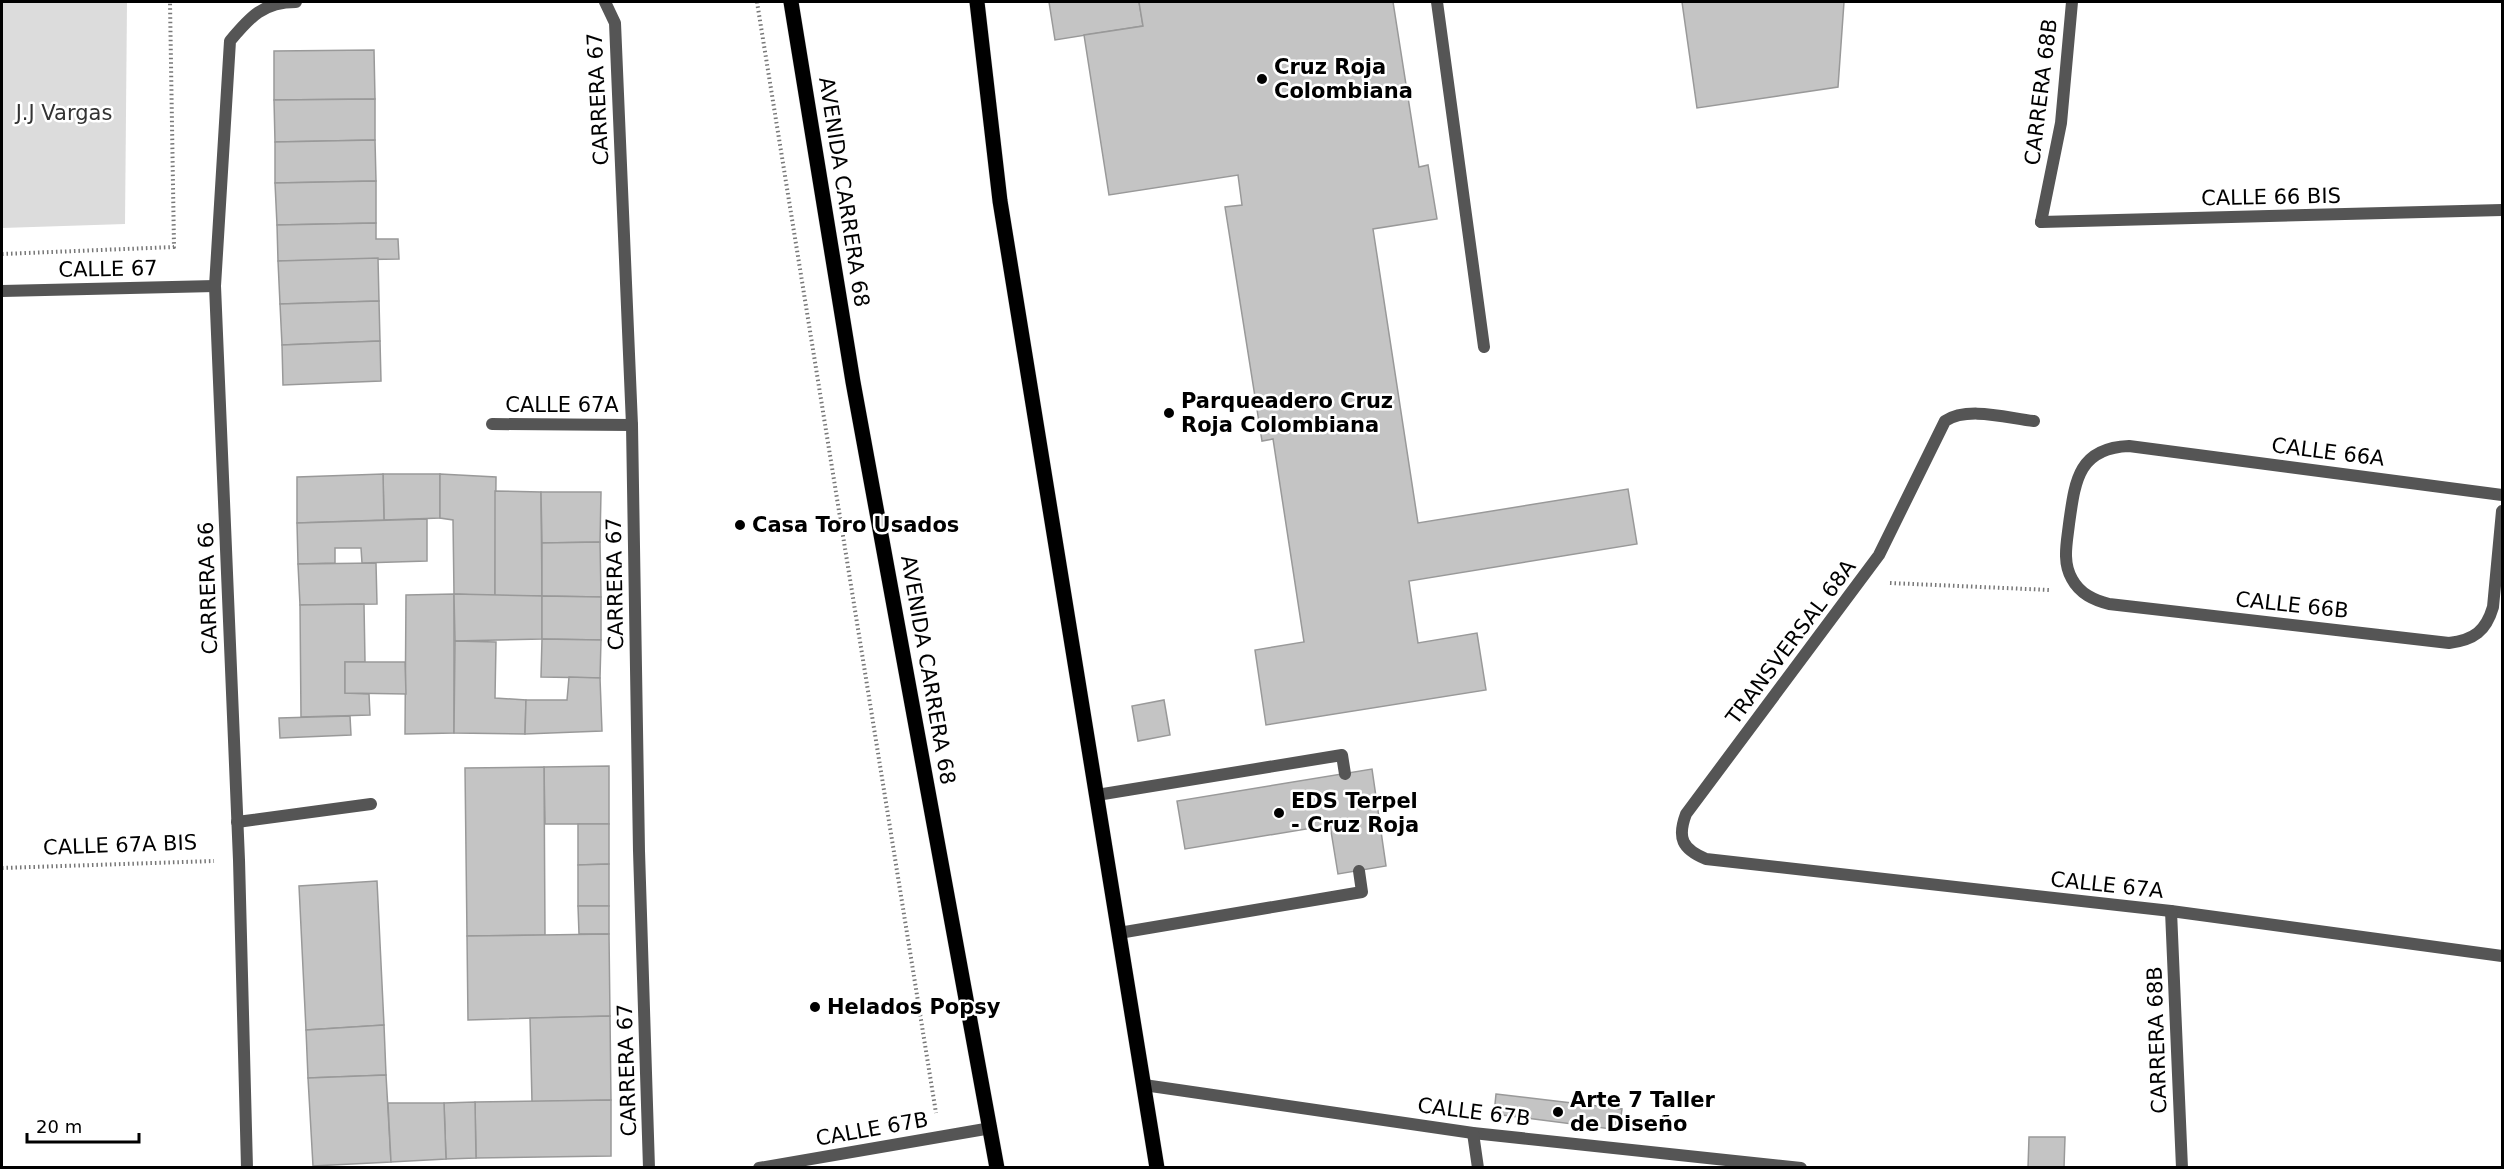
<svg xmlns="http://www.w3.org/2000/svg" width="2504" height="1169" font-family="'DejaVu Sans',sans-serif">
<rect width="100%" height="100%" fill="#fff"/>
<path fill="#dcdcdc" d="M2 2H127L125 224 2 228Z"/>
<g fill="#c4c4c4" stroke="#999" stroke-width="1.5">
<path d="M1049 2H1139L1143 26 1055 40Z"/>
<path d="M1139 2H1393L1419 167 1428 165 1437 219 1373 229 1418 523 1628 489 1637 544 1409 581 1418 643 1477 633 1486 690 1266 725 1255 650 1304 642 1273 439 1262 441 1225 207 1242 205 1238 175 1109 195 1084 35 1143 26Z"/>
<path d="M1682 2H1844L1838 87 1697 108Z"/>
<path d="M374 50 375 99 274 100V51Z"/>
<path d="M375 99V140L275 142 274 100Z"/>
<path d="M375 140 376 181 275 183V142Z"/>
<path d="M376 181V223L277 225 275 183Z"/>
<path d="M376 223V239H398L399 259 278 261 277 225Z"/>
<path d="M378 258 379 301 280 304 278 261Z"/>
<path d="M379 301 380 341 282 345 280 304Z"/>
<path d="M380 341 381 381 283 385 282 345Z"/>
<path d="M383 474H440V518L384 520Z"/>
<path d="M383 474 384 520 297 523V477Z"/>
<path d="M440 474 496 477 495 596 454 594 453 520 440 518Z"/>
<path d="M495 491 541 492 542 596H495Z"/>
<path d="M541 492H601L600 542 542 543Z"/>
<path d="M427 519V561L362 563 361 548H335V563L298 564 297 523Z"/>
<path d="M600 542 601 597 542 596V543Z"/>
<path d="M376 563 377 604 300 605 298 564Z"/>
<path d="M454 594V733L405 734 406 595Z"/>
<path d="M454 594 542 596V639L455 641Z"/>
<path d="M542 596 601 597V640L542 639Z"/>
<path d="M364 604 365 662H345V693L369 694 370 715 301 717 300 605Z"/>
<path d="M542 639 601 640 600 678 541 677Z"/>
<path d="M455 641 496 642 495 698 526 700 525 734 454 733Z"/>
<path d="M345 662H405L406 694 345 693Z"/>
<path d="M569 677 600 678 602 731 525 734 526 700H567Z"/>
<path d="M1164 700 1170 735 1138 741 1132 706Z"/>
<path d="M350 716 351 735 280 738 279 718Z"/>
<path d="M609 766V824H545L544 767Z"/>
<path d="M544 767 545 935 467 936 465 768Z"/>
<path d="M1372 769 1386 866 1338 874 1330 825 1185 849 1177 801Z"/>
<path d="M578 824H609V864L578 865Z"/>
<path d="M609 864V906H578V865Z"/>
<path d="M377 881 384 1025 306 1030 299 886Z"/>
<path d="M578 906H609V934H579Z"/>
<path d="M609 934 610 1016 468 1020 467 936Z"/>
<path d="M610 1016 611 1100 532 1102 530 1018Z"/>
<path d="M384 1025 386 1075 308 1078 306 1030Z"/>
<path d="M386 1075 391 1162 313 1166 308 1078Z"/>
<path d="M1496 1094 1622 1109 1619 1130 1494 1114Z"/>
<path d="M611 1100V1156L476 1158 475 1102Z"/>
<path d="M475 1102 476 1158 446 1159 444 1103Z"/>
<path d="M388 1103H444L446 1159 391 1162Z"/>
<path d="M2029 1137H2065L2064 1168H2028Z"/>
</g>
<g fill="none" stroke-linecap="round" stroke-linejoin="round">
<g stroke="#dbdbdb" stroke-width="16">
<g id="primary">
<path d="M791 2 853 382 997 1168"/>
<path d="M977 2 1000 201 1157 1168"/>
</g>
</g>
<g stroke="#777" stroke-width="4" stroke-dasharray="1.5 3" stroke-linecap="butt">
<path d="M757 2 936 1113"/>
<path d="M2 254 174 247 170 2"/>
<path d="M1890 583 2050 590"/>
<path d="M2 868 214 861"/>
</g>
<g stroke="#555" stroke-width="12">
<path d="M1437 2 1484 347"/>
<path d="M2041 222 2061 123 2072 2"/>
<path d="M1097 795 1342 755 1345 774"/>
<path d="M1119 933 1362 892 1359 871"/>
</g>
<g stroke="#555" stroke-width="12">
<path d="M605 2 615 23 632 425 639 851 649 1168"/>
<path d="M2041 222 2502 210"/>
<path d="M2 291 215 286"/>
<path d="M2034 421C2007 418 1968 406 1945 421L1879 555 1686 814C1677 838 1682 849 1706 859L2171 911 2502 956"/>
<path d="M492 424 632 425"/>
<path d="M2502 495 2129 446C2078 448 2075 481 2069 524 2067 542 2062 562 2072 579 2080 594 2094 600 2109 604L2449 643C2474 640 2486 631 2493 607L2502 511"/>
<path d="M237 822 371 804"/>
<path d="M2171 911 2182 1168"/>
<path d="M1144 1085 1473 1133 1801 1168"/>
<path d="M1473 1133 1478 1168"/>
<path d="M247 1168 239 860 215 286 230 41C250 17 263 2 296 2"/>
<path d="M759 1168 991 1128"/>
</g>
<use href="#primary" stroke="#000" stroke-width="15"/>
</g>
<g fill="#000" stroke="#fff" stroke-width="2">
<circle cx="1262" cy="79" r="6"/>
<circle cx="1169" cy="413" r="6"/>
<circle cx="740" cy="525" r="6"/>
<circle cx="1279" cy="813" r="6"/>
<circle cx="815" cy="1007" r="6"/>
<circle cx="1558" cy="1112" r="6"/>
</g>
<g text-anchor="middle" stroke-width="5" stroke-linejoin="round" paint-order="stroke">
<g font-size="21" font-weight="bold" fill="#000" stroke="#fff" text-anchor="start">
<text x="1274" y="74">Cruz Roja<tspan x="1274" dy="24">Colombiana</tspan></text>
<text x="1181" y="408">Parqueadero Cruz<tspan x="1181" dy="24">Roja Colombiana</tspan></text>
<text x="752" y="532">Casa Toro Usados</text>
<text x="1291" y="808">EDS Terpel<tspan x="1291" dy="24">- Cruz Roja</tspan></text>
<text x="827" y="1014">Helados Popsy</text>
<text x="1570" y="1107">Arte 7 Taller<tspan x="1570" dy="24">de Diseño</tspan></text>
</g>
<g font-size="21" fill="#000" stroke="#fff">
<text transform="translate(2041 92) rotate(-83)" y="7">CARRERA 68B</text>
<text transform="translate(598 99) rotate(-93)" y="7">CARRERA 67</text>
<text transform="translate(844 192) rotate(81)" y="7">AVENIDA CARRERA 68</text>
<text transform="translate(2271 197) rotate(-1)" y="7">CALLE 66 BIS</text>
<text transform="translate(108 269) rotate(-1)" y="7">CALLE 67</text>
<text x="562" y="412">CALLE 67A</text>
<text transform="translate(2328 452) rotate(7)" y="7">CALLE 66A</text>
<text transform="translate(615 584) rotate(-91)" y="7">CARRERA 67</text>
<text transform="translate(208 588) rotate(-92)" y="7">CARRERA 66</text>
<text transform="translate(2292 605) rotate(6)" y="7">CALLE 66B</text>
<text transform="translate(1791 642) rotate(-53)" y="7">TRANSVERSAL 68A</text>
<text transform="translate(928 670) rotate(80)" y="7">AVENIDA CARRERA 68</text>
<text transform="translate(120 845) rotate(-2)" y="7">CALLE 67A BIS</text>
<text transform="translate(2107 885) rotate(6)" y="7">CALLE 67A</text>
<text transform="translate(2157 1040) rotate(-92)" y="7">CARRERA 68B</text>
<text transform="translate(627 1070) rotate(-92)" y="7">CARRERA 67</text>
<text transform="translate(1474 1112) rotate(7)" y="7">CALLE 67B</text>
<text transform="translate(872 1129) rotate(-10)" y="7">CALLE 67B</text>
</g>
<g font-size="21" fill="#333" stroke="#fff">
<text x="64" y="120">J.J Vargas</text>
</g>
</g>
<rect width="2504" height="1169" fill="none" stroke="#000000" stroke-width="6"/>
<path d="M27 1133v9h112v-9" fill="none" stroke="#000000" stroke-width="3"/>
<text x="36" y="1133" font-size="18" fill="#000000" stroke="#ffffff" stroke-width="4.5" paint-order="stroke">20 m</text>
</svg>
